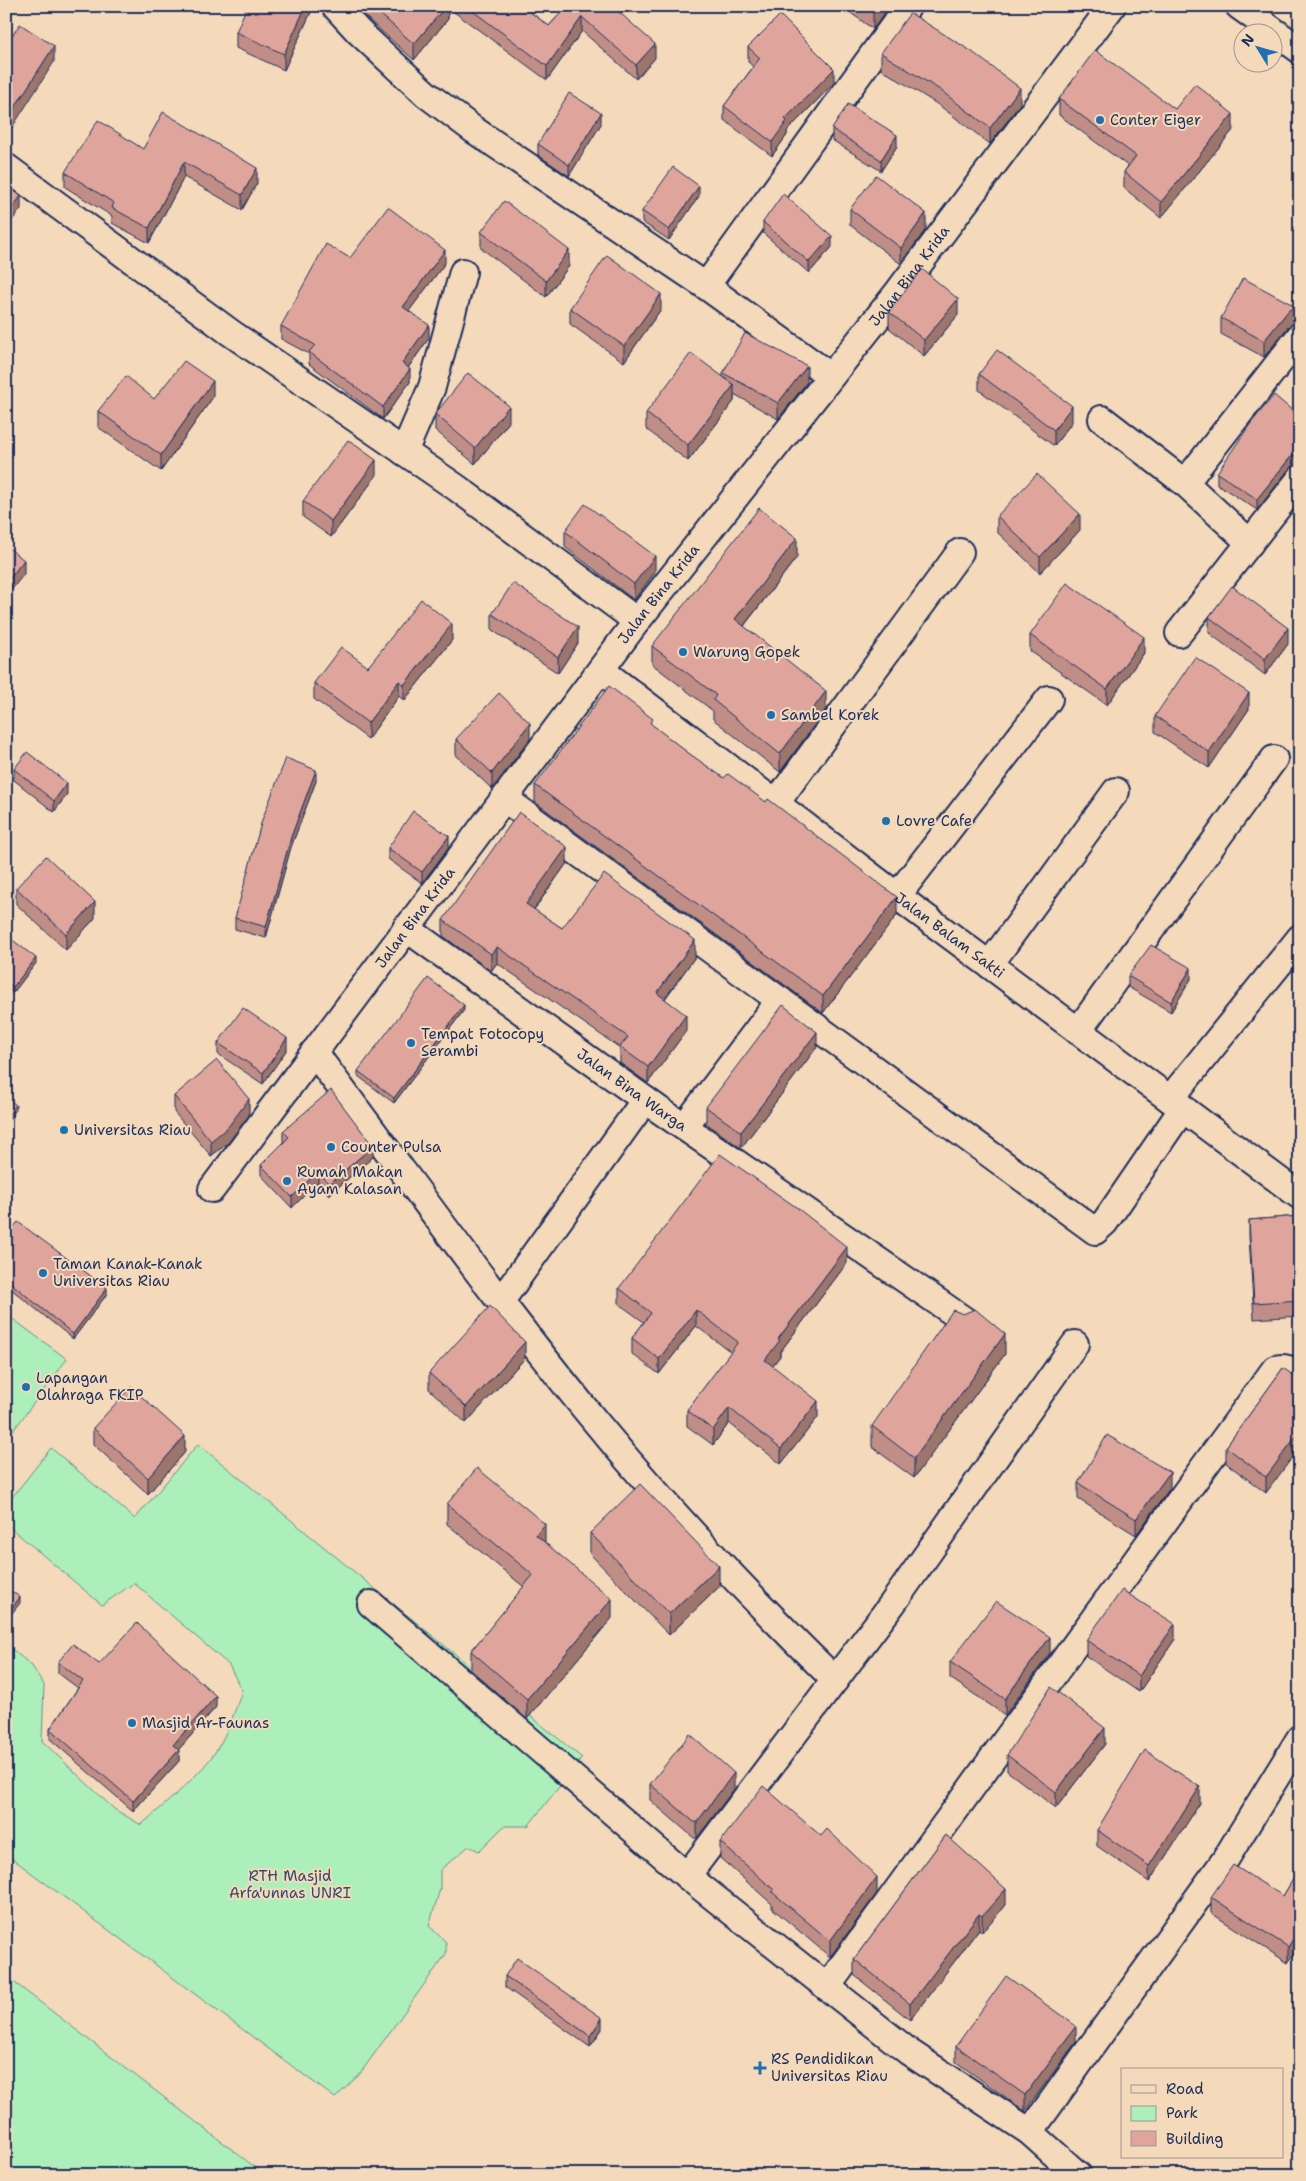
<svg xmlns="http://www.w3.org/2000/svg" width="1306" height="2181" font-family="'Shantell Sans',sans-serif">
<rect width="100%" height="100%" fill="#f4d9bb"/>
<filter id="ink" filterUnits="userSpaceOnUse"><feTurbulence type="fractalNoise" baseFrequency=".02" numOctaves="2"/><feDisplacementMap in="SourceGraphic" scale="10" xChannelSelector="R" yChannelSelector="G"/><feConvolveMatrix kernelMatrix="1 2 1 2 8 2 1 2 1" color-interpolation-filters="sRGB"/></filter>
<g filter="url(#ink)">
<g fill="#acefba" stroke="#648f8c">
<path d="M6 1314 67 1359 6 1440Z"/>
<path d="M198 1444 582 1758 528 1826H504L479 1851 469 1846 440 1870V1889L429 1926 446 1942V1954L359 2075 335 2098 6 1854V1644L32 1666 44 1685 42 1741 114 1809 141 1825C165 1804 191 1783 211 1758 226 1738 234 1714 242 1691L229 1665 134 1583 102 1605 6 1524V1505L51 1448 135 1519Z"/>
<path d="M6 1976 265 2175H6Z"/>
</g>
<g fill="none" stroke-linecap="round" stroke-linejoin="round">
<g stroke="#1b2f5e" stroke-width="30">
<g id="minor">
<path d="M335 6 359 32 426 94 474 130 706 286 830 376"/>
<path d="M1239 6 1300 50"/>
<path d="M6 167 231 333 457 488 637 621"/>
<path d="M706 286 908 6"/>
<path d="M1102 419 1185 483 1250 543"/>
<path d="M404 452 432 387 463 272"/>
<path d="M1185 483 1300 336"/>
<path d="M1179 633 1300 479"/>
<path id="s1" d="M601 670 897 896 1300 1196"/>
<path d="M505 799 1095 1231 1105 1222 1183 1108"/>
<path d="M776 803 960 552"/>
<path d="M897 896 1049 699"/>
<path id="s2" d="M406 928 658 1109 964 1320"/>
<path d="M990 964 1116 791"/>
<path d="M1078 1031 1274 759"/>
<path d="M314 1052C407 1176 497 1302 595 1421 670 1512 751 1598 835 1680"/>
<path d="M1170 1099 1300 938"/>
<path d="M684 1127 780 1000"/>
<path id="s3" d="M212 1189 637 621 898 292 1112 6"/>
<path d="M501 1301 645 1100"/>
<path d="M371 1604 687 1876 827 1987 1275 1369C1285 1366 1291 1370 1300 1375"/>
<path d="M687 1876 893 1603 1075 1344"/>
<path d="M827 1987 909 2052 1030 2132 1078 2175"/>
<path d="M1030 2132 1225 1860 1300 1738"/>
</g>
</g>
<use href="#minor" stroke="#f4d9bb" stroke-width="26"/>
</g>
<g fill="#c08e86" stroke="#1b2f5e">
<path d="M312 6V10L284 70 236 48V32Z"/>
<path d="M356 6H448V19L414 60 370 21Z"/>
<path d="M454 6H522L549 26 567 6 655 58 636 79 582 31 547 80 454 12Z"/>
<path d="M841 6H890L873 29Z"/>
<path d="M748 47 834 83 787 131V135L772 156 724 120V106L753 67 748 61Z"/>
<path d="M881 53 1020 104 990 144 940 106 881 69Z"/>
<path d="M1059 99 1175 109 1233 130 1161 218 1124 188V172L1128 166 1059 115Z"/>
<path d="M601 124 569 176 538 155V144Z"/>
<path d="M832 129 897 146 881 171 832 140Z"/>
<path d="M143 149 257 183 242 210 184 177 149 243 112 223V216L65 187V172Z"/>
<path d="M699 196 669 240 642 222V211Z"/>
<path d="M850 209 926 229 901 264 850 225Z"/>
<path d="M763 222 832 247 809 273 763 233Z"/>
<path d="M481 232 569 266 546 297 481 248Z"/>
<path d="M350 258 445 263 409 311 429 338 408 368 410 382 383 419 309 364V354L281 339V326Z"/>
<path d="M570 308 661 309 624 362 570 324Z"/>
<path d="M889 312 958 315 924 356 889 328Z"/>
<path d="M1221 318 1295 322 1288 327 1264 357 1221 334Z"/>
<path d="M723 373 807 382 778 419 734 394V401L688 461 646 429V413L723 378Z"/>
<path d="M979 374 1072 422 1054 446 979 390Z"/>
<path d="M213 397 161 471 98 427V411L154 399Z"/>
<path d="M435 414 509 422 475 464 435 430Z"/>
<path d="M1300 417V466L1295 465 1289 469 1257 510 1217 484V473Z"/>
<path d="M376 476 331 537 303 517V501Z"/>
<path d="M997 516 1080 530 1040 573 997 532Z"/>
<path d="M565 531 655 572 634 600 565 547Z"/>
<path d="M797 557 744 626 826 709 780 772 713 719V711L652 664V646Z"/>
<path d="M492 614 578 643 558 673 492 630Z"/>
<path d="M1209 617 1288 644 1265 675 1209 633Z"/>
<path d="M1030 635 1144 653 1107 705 1030 651Z"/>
<path d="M452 640 404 701 399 696 368 739 314 699V683Z"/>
<path d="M1249 709 1209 768 1155 732V716Z"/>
<path d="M653 726 897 915 823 1013 535 802V785Z"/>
<path d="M456 739H530L492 789 456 755Z"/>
<path d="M14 769 67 794 54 812 14 780Z"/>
<path d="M316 781 291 847 266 938 235 929V918Z"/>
<path d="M449 847 422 883 388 859V848Z"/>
<path d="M567 863 534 910 562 928 695 957 665 999 686 1031 648 1083 620 1063V1048L497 963 491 971 443 936V920Z"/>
<path d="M16 888 95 918 66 950 16 904Z"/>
<path d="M6 935 36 963 13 993 6 988Z"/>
<path d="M1128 976 1191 979 1171 1012 1128 987Z"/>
<path d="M464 1010 394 1103 358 1076V1071Z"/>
<path d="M218 1043 287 1049 263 1084 218 1054Z"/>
<path d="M817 1047 741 1148 706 1123V1107Z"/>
<path d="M174 1096 249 1115 228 1143 211 1156 174 1112Z"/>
<path d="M283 1131 373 1157 329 1195 318 1182 292 1208 261 1175V1165L284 1142 283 1141Z"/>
<path d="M1300 1216V1316L1254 1319 1249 1236V1220Z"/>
<path d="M6 1236 107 1294 73 1339 6 1285Z"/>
<path d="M847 1263 780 1352V1356L772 1366 818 1417 781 1464 729 1423 713 1445 687 1426V1410L731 1352 696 1326 659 1374 632 1354V1338L644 1322 619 1304V1288Z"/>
<path d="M1005 1354 914 1478 872 1447V1426Z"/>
<path d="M525 1358 466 1423 429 1389V1373Z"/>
<path d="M1283 1368 1266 1493 1226 1463V1447Z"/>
<path d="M93 1428 185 1452 148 1494 93 1444Z"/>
<path d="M1078 1483 1170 1488 1136 1535 1078 1499Z"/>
<path d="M447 1504 545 1542 612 1618 527 1719 471 1670V1651L524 1587 447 1524Z"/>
<path d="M590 1533 719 1587 669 1635 590 1554Z"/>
<path d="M1175 1639 1139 1692 1086 1656V1640Z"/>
<path d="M1050 1653 1005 1715 950 1678V1662Z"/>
<path d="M58 1662 99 1664 216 1707 178 1750 179 1761 133 1811 50 1739V1729L78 1688 58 1673Z"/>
<path d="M1105 1744 1056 1808 1007 1771V1755Z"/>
<path d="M650 1784 734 1789 697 1838H694L650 1800Z"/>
<path d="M1200 1803 1149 1882 1097 1846V1830Z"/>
<path d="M946 1835 1006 1905 982 1932 979 1929 910 2020 854 1975V1959Z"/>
<path d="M720 1842 877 1893 830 1957 772 1908V1904L720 1858Z"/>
<path d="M1300 1868 1288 1963 1211 1913V1897L1283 1896Z"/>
<path d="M505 1976 602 2029 590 2047 505 1987Z"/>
<path d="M1076 2042 1025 2111 956 2062V2046Z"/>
</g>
<g fill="#9c746d" stroke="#1b2f5e">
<path d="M306 6H312V10L284 70V54Z"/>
<path d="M446 6H448V19L414 60V44Z"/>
<path d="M878 6H890L873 29V13Z"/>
<path d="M582 17V31L547 80V66Z"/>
<path d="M655 44V58L636 79V65Z"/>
<path d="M54 46V62L6 137V121Z"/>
<path d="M834 69V83L787 131V135L772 156V142L785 119Z"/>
<path d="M1020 88V104L990 144V128Z"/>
<path d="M601 113V124L569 176V165Z"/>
<path d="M1233 114V130L1161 218V202Z"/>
<path d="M897 135V146L881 171V160Z"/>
<path d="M184 162V177L149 243V228Z"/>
<path d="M257 168V183L242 210V195Z"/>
<path d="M699 186V196L669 240V230Z"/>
<path d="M21 196V209L6 228V216Z"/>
<path d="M926 213V229L901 264V248Z"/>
<path d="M832 236V247L809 273V262Z"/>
<path d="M445 250V263L403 319V307Z"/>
<path d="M569 250V266L546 297V281Z"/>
<path d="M661 294V309L624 362V346Z"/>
<path d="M958 299V315L924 356V340Z"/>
<path d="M1295 306V322L1288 327 1264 357V341L1288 311Z"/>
<path d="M429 325V338L402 376V363Z"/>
<path d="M807 366V382L778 419V403Z"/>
<path d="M410 369V382L383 419V407Z"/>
<path d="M213 381V397L161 471V455Z"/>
<path d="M734 385V401L688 461V445Z"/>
<path d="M509 406V422L475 464V448Z"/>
<path d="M1072 406V422L1054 446V430Z"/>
<path d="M1295 454V465L1289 469 1257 510V499L1289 459Z"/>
<path d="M376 460V476L331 537V521Z"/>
<path d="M1080 514V530L1040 573V557Z"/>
<path d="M797 538V557L735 637V619Z"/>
<path d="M655 556V572L634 600V584Z"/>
<path d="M24 560V574L6 597V583Z"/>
<path d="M452 624V640L404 701V685Z"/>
<path d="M578 627V643L558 673V657Z"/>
<path d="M1288 628V644L1265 675V659Z"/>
<path d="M1144 637V653L1107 705V689Z"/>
<path d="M399 681V696L368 739V723Z"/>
<path d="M826 691V709L780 772V754Z"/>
<path d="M1249 693V709L1209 768V752Z"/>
<path d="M530 723V739L492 789V773Z"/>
<path d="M316 770V781L291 847 266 938V927L291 837Z"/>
<path d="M67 783V794L54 812V801Z"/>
<path d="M449 836V847L422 883V872Z"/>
<path d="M567 847V863L526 920V904Z"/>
<path d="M897 897V915L823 1013V996Z"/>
<path d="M95 902V918L66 950V934Z"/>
<path d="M695 940V957L657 1009V993Z"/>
<path d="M497 947V963L491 971V954Z"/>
<path d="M36 958V963L13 993V987Z"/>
<path d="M1191 968V979L1171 1012V1002Z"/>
<path d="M464 1005V1010L394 1103V1098Z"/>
<path d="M686 1015V1031L648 1083V1067Z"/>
<path d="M817 1032V1047L741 1148V1132Z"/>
<path d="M287 1038V1049L263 1084V1073Z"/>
<path d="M249 1099V1115L228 1143 211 1156V1141Z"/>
<path d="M16 1105V1110L6 1123V1118Z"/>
<path d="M373 1146V1157L329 1195V1184Z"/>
<path d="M318 1171V1182L292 1208V1197Z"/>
<path d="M847 1247V1263L780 1352V1356L765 1376V1360L778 1339Z"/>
<path d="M107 1288V1294L73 1339V1334Z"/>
<path d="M696 1310V1326L659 1374V1359Z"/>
<path d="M1005 1334V1354L914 1478V1458Z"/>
<path d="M525 1342V1358L466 1423V1407Z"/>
<path d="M818 1401V1417L781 1464V1449Z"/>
<path d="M729 1408V1423L713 1445V1430Z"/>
<path d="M1300 1431V1447L1266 1493V1477Z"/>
<path d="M185 1436V1452L148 1494V1478Z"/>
<path d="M1170 1472V1488L1136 1535V1519Z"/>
<path d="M545 1524V1544L536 1535Z"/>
<path d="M719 1566V1587L669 1635V1614Z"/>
<path d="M20 1597V1603L6 1621V1616Z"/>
<path d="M612 1599V1618L527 1719V1699Z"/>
<path d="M1175 1624V1639L1139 1692V1676Z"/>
<path d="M1050 1637V1653L1005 1715V1699Z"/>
<path d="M216 1696V1707L173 1756V1745Z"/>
<path d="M1105 1728V1744L1056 1808V1792Z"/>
<path d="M179 1750V1761L133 1811V1801Z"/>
<path d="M734 1773V1789L697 1838V1822Z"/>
<path d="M1200 1787V1803L1149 1882V1866Z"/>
<path d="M877 1877V1893L830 1957V1941Z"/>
<path d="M1006 1889V1905L982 1932V1916Z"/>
<path d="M979 1914V1929L910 2020V2004Z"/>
<path d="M1300 1928V1944L1288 1963V1947Z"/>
<path d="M602 2018V2029L590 2047V2036Z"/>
<path d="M1076 2026V2042L1025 2111V2095Z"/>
</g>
<g fill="#dfa59c" stroke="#1b2f5e">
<path d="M247 6H306L284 54 236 32Z"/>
<path d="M371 6H446L414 44Z"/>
<path d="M466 6H522L549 26 567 6H612L655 44 636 65 582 17 547 66Z"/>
<path d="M863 6H878L873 13Z"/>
<path d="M910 13 971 51 1020 88 990 128 940 90 881 53Z"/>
<path d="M780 15 834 69 785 119 787 121 772 142 724 106 760 58 748 47Z"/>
<path d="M20 24 54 46 6 121V45Z"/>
<path d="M1095 50 1175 109 1195 84 1233 114 1161 202 1124 172 1136 156 1059 99Z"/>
<path d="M569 93 601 113 569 165 538 144Z"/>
<path d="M848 104 897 135 881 160 832 129Z"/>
<path d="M163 112 257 168 242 195 184 162 149 228 112 208 114 203 65 172 98 120 143 149Z"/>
<path d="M673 167 699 186 669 230 642 211Z"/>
<path d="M876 175 926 213 901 248 850 209Z"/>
<path d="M6 185 21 196 6 216Z"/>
<path d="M783 194 832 236 809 262 763 222Z"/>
<path d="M504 201 569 250 546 281 481 232Z"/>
<path d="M388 207 445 250 403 307 429 325 402 363 410 369 383 407 309 352 315 345 281 326 326 244 350 258Z"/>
<path d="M607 255 661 294 624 346 570 308Z"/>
<path d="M922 269 958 299 924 340 889 312Z"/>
<path d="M1243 278 1295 306 1288 311 1264 341 1221 318Z"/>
<path d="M745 333 807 366 778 403 723 373Z"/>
<path d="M997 350 1072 406 1054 430 979 374Z"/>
<path d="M691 353 734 385 688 445 646 413Z"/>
<path d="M184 361 213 381 161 455 98 411 126 376 154 399Z"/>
<path d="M468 373 509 406 475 448 435 414Z"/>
<path d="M1274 395 1300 417V455L1295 454 1289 459 1257 499 1217 473 1251 423Z"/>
<path d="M348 440 376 460 331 521 303 501Z"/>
<path d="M1037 474 1080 514 1040 557 997 516Z"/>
<path d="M585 504 655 556 634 584 565 531Z"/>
<path d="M759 508 797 538 735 619 826 691 780 754 713 700 716 695 652 646Z"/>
<path d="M6 546 24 560 6 583Z"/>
<path d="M513 583 578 627 558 657 492 614Z"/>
<path d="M1067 583 1144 637 1107 689 1030 635Z"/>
<path d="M1232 586 1288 628 1265 659 1209 617Z"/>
<path d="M421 599 452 624 404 685 399 681 368 723 314 683 341 647 368 667Z"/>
<path d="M1195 657 1249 693 1209 752 1155 716Z"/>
<path d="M609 686 653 719 650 723 687 752 724 778 728 774 766 802 768 799 897 897 823 996 535 785Z"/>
<path d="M499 693 530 723 492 773 456 739Z"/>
<path d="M27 752 67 783 54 801 14 769Z"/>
<path d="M286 758 316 770 291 837 266 927 235 918 262 820Z"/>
<path d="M413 811 449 836 422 872 388 848Z"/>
<path d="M519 812 567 847 526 904 562 928 604 874 695 940 657 993 686 1015 648 1067 620 1047 628 1037 497 947 491 954 443 920Z"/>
<path d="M46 856 95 902 66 934 16 888Z"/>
<path d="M6 935 36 958 13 987 6 982Z"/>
<path d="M1151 945 1191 968 1171 1002 1128 976Z"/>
<path d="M428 978 464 1005 394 1098 358 1071Z"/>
<path d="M783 1005 817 1032 741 1132 706 1107Z"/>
<path d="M243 1008 287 1038 263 1073 218 1043Z"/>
<path d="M217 1060 249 1099 228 1127 211 1141 174 1096Z"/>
<path d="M331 1090 373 1146 329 1184 318 1171 292 1197 261 1165 289 1137 283 1131Z"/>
<path d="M6 1097 16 1105 6 1118Z"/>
<path d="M720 1154 796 1207 847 1247 778 1339 780 1340 765 1360 818 1401 781 1449 729 1408 713 1430 687 1410 738 1342 696 1310 659 1359 632 1338 651 1313 619 1288Z"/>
<path d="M1300 1216V1300L1254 1303 1249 1220Z"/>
<path d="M18 1222 107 1288 73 1334 6 1279V1236Z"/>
<path d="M490 1306 525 1342 466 1407 429 1373Z"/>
<path d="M975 1309 1005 1334 914 1458 872 1426 953 1310 963 1314Z"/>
<path d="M1283 1368 1300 1380V1431L1266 1477 1226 1447Z"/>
<path d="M131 1387 185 1436 148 1478 93 1428Z"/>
<path d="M1107 1435 1170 1472 1136 1519 1078 1483Z"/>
<path d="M477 1468 545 1524 536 1535 612 1599 527 1699 471 1651 533 1575 447 1504Z"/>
<path d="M640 1484 719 1566 669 1614 590 1533Z"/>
<path d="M6 1588 20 1597 6 1616Z"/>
<path d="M1122 1590 1175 1624 1139 1676 1086 1640Z"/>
<path d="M996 1601 1050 1637 1005 1699 950 1662Z"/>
<path d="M137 1623 216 1696 173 1745 179 1750 133 1801 50 1729 83 1681 58 1662 73 1644 99 1664Z"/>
<path d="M1051 1687 1105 1728 1056 1792 1007 1755Z"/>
<path d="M690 1734 734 1773 697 1822H694L650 1784Z"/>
<path d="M1145 1750 1200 1787 1149 1866 1097 1830Z"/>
<path d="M763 1786 821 1836 827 1829 877 1877 830 1941 772 1892 774 1890 720 1842Z"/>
<path d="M946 1835 1006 1889 982 1916 979 1914 910 2004 854 1959Z"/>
<path d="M1233 1865 1283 1896 1300 1868V1928L1288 1947 1211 1897Z"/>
<path d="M517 1958 602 2018 590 2036 505 1976Z"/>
<path d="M1006 1976 1076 2026 1025 2095 956 2046Z"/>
</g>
</g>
<g fill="#1f6fb2" stroke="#f4d9bb" stroke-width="2">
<circle cx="1100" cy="120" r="5"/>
<circle cx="683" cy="652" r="5"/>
<circle cx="771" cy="715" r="5"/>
<circle cx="886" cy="821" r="5"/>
<circle cx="411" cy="1043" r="5"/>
<circle cx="64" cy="1130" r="5"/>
<circle cx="331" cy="1147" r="5"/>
<circle cx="287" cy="1181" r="5"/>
<circle cx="43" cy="1273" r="5"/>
<circle cx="26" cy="1387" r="5"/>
<circle cx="132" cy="1723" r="5"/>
<path d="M757.5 2060.5h5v5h5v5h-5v5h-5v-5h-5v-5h5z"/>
</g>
<g text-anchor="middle" stroke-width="4" stroke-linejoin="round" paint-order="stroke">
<g font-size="15" fill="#1b2f5e" stroke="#f4d9bb" text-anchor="start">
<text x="1110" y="125">Conter Eiger</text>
<text x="693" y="657">Warung Gopek</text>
<text x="781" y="720">Sambel Korek</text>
<text x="896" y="826">Lovre Cafe</text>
<text x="421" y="1039">Tempat Fotocopy<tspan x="421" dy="17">Serambi</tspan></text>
<text x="74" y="1135">Universitas Riau</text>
<text x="341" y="1152">Counter Pulsa</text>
<text x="297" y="1177">Rumah Makan<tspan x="297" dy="17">Ayam Kalasan</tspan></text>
<text x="53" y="1269">Taman Kanak-Kanak<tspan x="53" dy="17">Universitas Riau</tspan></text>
<text x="36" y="1383">Lapangan<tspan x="36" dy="17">Olahraga FKIP</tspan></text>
<text x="142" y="1728">Masjid Ar-Faunas</text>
<text x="771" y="2064">RS Pendidikan<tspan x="771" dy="17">Universitas Riau</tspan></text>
</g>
<g font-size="15" fill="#1b2f5e" stroke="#f4d9bb">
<text dy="5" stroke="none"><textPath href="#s3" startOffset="1149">Jalan Bina Krida</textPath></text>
<text dy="5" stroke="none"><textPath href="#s3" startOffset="744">Jalan Bina Krida</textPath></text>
<text dy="5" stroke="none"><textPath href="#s3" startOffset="339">Jalan Bina Krida</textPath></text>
<text dy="5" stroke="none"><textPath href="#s1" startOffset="438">Jalan Balam Sakti</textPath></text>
<text dy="5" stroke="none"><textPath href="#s2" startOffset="278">Jalan Bina Warga</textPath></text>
</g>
<g font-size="15" fill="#314c6c" stroke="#f4d9bb">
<text x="290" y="1881">RTH Masjid<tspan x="290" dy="17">Arfa'unnas UNRI</tspan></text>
</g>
</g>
<rect width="1306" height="2181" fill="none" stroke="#f4d9bb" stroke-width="25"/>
<rect x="12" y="12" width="1281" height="2156" fill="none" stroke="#1b2f5e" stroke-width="2" filter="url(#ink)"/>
<rect x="1121" y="2068" width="162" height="90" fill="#f4d9bb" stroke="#9d9596"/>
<rect x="1131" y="2085" width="25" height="8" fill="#f4d9bb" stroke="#9d9596"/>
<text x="1166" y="2094" font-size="15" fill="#1b2f5e">Road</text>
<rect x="1131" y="2106" width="25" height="15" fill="#acefba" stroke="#9d9596"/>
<text x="1166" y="2118" font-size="15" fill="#1b2f5e">Park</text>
<rect x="1131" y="2131" width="25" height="15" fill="#dfa59c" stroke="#9d9596"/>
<text x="1166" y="2144" font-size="15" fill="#1b2f5e">Building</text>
<g transform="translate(1258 48) rotate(307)"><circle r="24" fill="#f4d9bb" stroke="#9d9596"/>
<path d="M0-4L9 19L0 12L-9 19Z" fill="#1f6fb2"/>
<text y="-8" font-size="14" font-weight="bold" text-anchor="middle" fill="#1b2f5e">N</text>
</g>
</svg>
